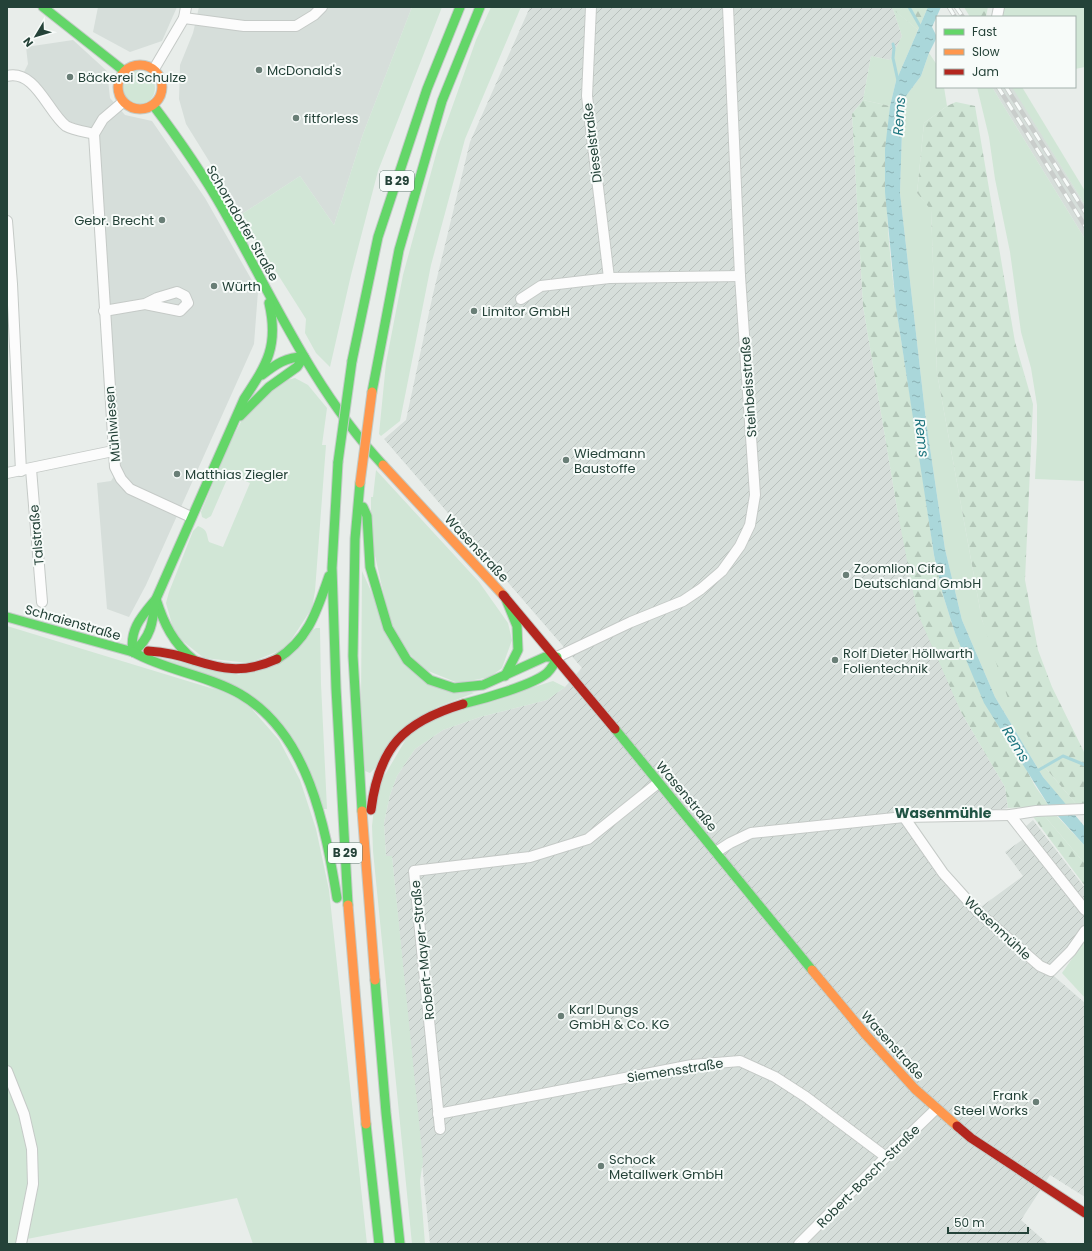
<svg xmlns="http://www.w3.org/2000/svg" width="1092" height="1251" font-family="Poppins,sans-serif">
<defs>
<pattern id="industrial-furrows" width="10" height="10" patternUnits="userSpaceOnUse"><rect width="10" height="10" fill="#d6deda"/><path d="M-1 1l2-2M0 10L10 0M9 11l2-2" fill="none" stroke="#b8c0bc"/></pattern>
<pattern id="forest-firs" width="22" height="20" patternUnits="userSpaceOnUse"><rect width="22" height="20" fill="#d1e6d6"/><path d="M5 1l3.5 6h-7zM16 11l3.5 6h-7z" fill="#b3c6b8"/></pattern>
<pattern id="water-ripples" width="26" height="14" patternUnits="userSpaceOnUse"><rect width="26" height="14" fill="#aad7da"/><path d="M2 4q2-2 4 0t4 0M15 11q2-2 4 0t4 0" fill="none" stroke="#8ab0b2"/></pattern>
</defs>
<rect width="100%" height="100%" fill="#e8edea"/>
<g fill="#d6deda">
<path d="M98 7H177L162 41 130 52 93 32Z"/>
<path d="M199 7H412L363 134 334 225 300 176 242 214 186 124 179 99 180 65 193 33Z"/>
<path d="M73 40 107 71 110 98 125 115 152 121 205 198 258 291 254 344 146 585 129 617 107 609 97 483 111 481 121 465 96 144 82 126 66 120 36 80 24 72 28 64 26 47Z"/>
<path d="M992 87H1013L1085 205V239Z"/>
</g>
<path fill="url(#industrial-furrows)" d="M530 7H890L893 9 902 36 890 60 871 56 863 100 852 114 863 306 898 514 961 712 1005 787 1008 808 902 824 939 873 974 912 1023 876 1005 852 1025 838 1024 828 1033 820 1085 888V932L1047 970 1085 1003V1197L1050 1175 1021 1220 1048 1244H430L392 856 386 857 384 823 390 795 397 776 415 749 443 730 480 717 547 700 565 687 582 668 384 439 406 420 433 294 470 142Z"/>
<g fill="#d1e6d6">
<path d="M412 7H442L378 171 351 275 330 367 316 353 305 333 306 319 275 270 267 266 242 214 300 176 334 225 363 134Z"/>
<path d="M491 7H521L465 139 431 265 400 421 381 436 379 434 386 363 403 275 438 147 476 40Z"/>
<path d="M1001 7H1085V67L1075 69V17H999Z"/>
<path d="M893 9 918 30 896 81 890 106 863 100 871 56 890 60 902 36Z"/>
<path d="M929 53 937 65V87H944L947 106 924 123 917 193 931 209 937 373 982 620 1043 765 1077 805 1066 806 1043 777 995 697 962 620 945 549 926 421 900 193 903 100 921 76Z"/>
<circle cx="138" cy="88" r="17"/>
<path d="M977 87H992L1085 239V481L1035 479 1037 441V405L1031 368 1021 332 1010 252 995 179 989 137Z"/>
<path d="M1012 87H1022L1085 191V205Z"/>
<path d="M295 378 308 385 327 408 322 445H326L315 591 312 608 286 648 249 663 204 658 175 635 166 603 169 592 193 531 198 526C208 530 206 533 209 542L223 547 250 483 232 475 228 477 211 516 206 519 202 517 201 512 230 443 243 418 283 381Z"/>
<path d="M376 470 479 582 508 623 512 640 502 668 490 677 458 683 421 668 392 631 371 538V497H373Z"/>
<path d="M362 571 404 665 474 693 437 707 370 773 365 771 361 704Z"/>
<path d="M7 626 217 690 251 708 279 740 300 780 316 829 329 890 367 1244H253L237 1198 27 1239 26 1244H7Z"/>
<path d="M316 628H320L321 684 327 809H324L284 726 151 656 239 675Z"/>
<path d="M553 681 565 687 547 700 480 717 443 730 415 749 397 776 390 795 384 823 386 856H392L423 1161 420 1181 425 1244H412L373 851 372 826 376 790 409 734 440 717Z"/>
<path d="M1043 814H1055L1085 846V864Z"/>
<path d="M1085 940V998L1062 973Z"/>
</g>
<g fill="url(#forest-firs)">
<path d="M890 7H928L918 30Z"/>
<path d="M964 7H988L986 16 970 17Z"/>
<path d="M863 100 890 106C879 207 894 297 910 396 919 449 926 502 934 555L943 595 955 633 1035 786 1049 806 1008 808 1005 787 961 712 917 612 898 514 863 306 852 114Z"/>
<path d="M956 102 975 106 1015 342 1033 404 1025 580 1038 650 1052 687 1084 752 1085 805H1077L1043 765 1008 699 982 620 937 373 931 210 917 193 924 123 947 106Z"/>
<path d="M1031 814H1043L1085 864V886Z"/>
</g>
<path fill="url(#water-ripples)" d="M928 7H941L932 27 937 37 929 53 921 76 903 100 900 193 926 421 945 549 962 620 995 697 1043 777 1085 827V846L1049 806 984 703 955 633 943 595 934 555 896 307 885 192V149L890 106 896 81Z"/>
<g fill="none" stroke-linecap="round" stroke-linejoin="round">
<g stroke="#aad7da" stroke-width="3">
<path d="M909 7 921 28"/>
<path d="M893 44 894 48 893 58 898 81"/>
<path d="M1037 771 1063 756 1085 765"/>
</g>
<g stroke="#c5cac7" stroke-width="12">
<g id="street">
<path d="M591 7 587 96 609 278"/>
<path d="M997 17 999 7"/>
<path d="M184 18 244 26H296L314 15 322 7"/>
<path d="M154 69 184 18 186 7"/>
<path d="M7 76C35 69 48 112 66 126 73 130 86 132 94 134"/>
<path d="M123 102 103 119 94 134 115 467 121 479 130 489 191 517"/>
<path d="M7 221 12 284 21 471"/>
<path d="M521 299 541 286 609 278 740 276"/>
<path d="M104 311 145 304 180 311 188 303 185 296 177 292 157 298 145 304"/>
<path d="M31 469 42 602"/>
<path d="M7 473 113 451"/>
<path d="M557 657 631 622 683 601 701 589 722 571 740 546 750 525 755 495 740 276 728 7"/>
<path d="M1010 815 1085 910"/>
<path d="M904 817 943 873 978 912 1040 966 1051 971 1071 951 1085 931"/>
<path d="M716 852 730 843 751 833 904 817 1010 815 1036 811 1085 809"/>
<path d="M7 1071 24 1114 32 1149 33 1184 21 1244"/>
<path d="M438 1114 692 1065 740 1061 775 1077 806 1097 886 1157"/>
<path d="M440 1129 414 871 530 857 588 839 658 783"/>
<path d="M799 1244 886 1157 936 1109"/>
</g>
</g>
<g stroke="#c3cbc7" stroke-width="11">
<g id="fast">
<path d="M43 7 124 71"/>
<path d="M153 105C178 138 203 174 224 211 273 298 314 391 383 465"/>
<path d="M352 361 378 237 427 89 460 7"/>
<path d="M262 375C276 364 286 357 304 357"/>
<path d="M372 392 399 250 442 101 480 7"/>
<path d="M240 416 269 387 297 367 304 357"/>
<path d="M338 462 332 568 336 688 348 905"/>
<path d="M360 483 355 539 353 656 362 811"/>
<path d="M363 507 367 516 370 567 388 628 407 660 430 680 454 688 483 685 545 657H557C555 663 552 668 547 673 533 685 483 699 463 704"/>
<path d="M505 597 517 626 518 650 505 676"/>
<path d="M156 599C164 624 173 643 194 660"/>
<path d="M7 617 133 652"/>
<path d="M133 652C129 629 142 616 156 599L244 399C267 364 279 346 269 303"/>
<path d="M133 652C151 638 153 622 155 601"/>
<path d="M133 652C167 671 207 675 240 694 309 734 325 826 337 898"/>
<path d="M277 659C309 639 317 610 329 576"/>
<path d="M615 729 812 970"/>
<path d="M375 980 386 1113 400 1244"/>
<path d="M366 1124 379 1244"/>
</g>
</g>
<g stroke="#c3cbc7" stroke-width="11">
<g id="slow">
<circle cx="140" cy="87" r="22"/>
<path d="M383 465 503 595"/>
<path d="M362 811 375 980"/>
<path d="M348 905 366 1124"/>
<path d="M812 970 866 1035 915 1089 957 1126"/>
</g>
</g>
<g stroke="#c3cbc7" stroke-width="11">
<g id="jam">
<path d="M503 595 615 729"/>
<path d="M148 651C198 653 222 684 277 659"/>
<path d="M371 810C379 747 403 722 463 704"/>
<path d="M957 1126 971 1138 1085 1213"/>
</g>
</g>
<use href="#street" stroke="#fcfcfc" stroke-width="10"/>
<use href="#fast" stroke="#63d668" stroke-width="9"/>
<use href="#slow" stroke="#ff974d" stroke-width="9"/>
<use href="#jam" stroke="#b3261e" stroke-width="9"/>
<g stroke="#c9cdcb" stroke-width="4.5">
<g id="rail">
<path d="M949 7 955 17"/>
<path d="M956 7 963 17"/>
<path d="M998 87 1085 226"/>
<path d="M1006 87 1085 212"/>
</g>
</g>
<use href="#rail" stroke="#f7fbf9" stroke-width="3" stroke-dasharray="9" stroke-linecap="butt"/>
<g stroke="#c3ccc8" stroke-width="11" stroke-linecap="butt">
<path id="fast-bridge" d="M338 462 352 361"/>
</g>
<g stroke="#c3ccc8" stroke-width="11" stroke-linecap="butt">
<path id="slow-bridge" d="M360 483 372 392"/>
</g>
<use href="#fast-bridge" stroke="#63d668" stroke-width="9"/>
<use href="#slow-bridge" stroke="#ff974d" stroke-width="9"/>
</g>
<g fill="#697e76" stroke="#f7fbf9" stroke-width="1.5">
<circle cx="259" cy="70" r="4"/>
<circle cx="70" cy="77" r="4"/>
<circle cx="296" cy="118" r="4"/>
<circle cx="162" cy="220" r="4"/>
<circle cx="214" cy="286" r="4"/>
<circle cx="474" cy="311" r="4"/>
<circle cx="566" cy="460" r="4"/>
<circle cx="177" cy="474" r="4"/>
<circle cx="846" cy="575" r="4"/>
<circle cx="835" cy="660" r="4"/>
<circle cx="561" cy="1016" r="4"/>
<circle cx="1036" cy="1102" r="4"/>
<circle cx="601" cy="1166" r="4"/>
</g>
<g text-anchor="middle" stroke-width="4" stroke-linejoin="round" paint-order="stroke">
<g fill="#f7fbf9" stroke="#637a72" stroke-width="1">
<rect x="380" y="171" width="34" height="20" rx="3"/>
<rect x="328" y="843" width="34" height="20" rx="3"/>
</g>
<g font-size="12" font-weight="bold" fill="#244238">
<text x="397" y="185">B 29</text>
<text x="345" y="857">B 29</text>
</g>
<g font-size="13" fill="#244238" stroke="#f7fbf9" text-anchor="start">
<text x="267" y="75">McDonald's</text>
<text x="78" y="82">Bäckerei Schulze</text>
<text x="304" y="123">fitforless</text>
<text x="154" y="225" text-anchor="end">Gebr. Brecht</text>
<text x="222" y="291">Würth</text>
<text x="482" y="316">Limitor GmbH</text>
<text x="574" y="458">Wiedmann<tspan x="574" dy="15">Baustoffe</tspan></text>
<text x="185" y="479">Matthias Ziegler</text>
<text x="854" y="573">Zoomlion Cifa<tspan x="854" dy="15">Deutschland GmbH</tspan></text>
<text x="843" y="658">Rolf Dieter Höllwarth<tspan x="843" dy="15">Folientechnik</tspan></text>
<text x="569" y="1014">Karl Dungs<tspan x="569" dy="15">GmbH &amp; Co. KG</tspan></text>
<text x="1028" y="1100" text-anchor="end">Frank<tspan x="1028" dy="15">Steel Works</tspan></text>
<text x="609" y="1164">Schock<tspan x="609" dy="15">Metallwerk GmbH</tspan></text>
</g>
<g font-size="13" fill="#244238" stroke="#f7fbf9">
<text transform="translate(592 143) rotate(-97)" y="5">Dieselstraße</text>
<text transform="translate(243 223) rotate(60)" y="5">Schorndorfer Straße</text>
<text transform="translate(748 387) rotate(-94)" y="5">Steinbeisstraße</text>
<text transform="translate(112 424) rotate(-95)" y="5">Mühlwiesen</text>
<text transform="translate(36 535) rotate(-95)" y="5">Talstraße</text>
<text transform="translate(477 548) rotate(47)" y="5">Wasenstraße</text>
<text transform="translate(73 622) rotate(16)" y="5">Schraienstraße</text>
<text transform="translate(687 796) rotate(50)" y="5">Wasenstraße</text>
<text transform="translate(998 928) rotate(43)" y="5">Wasenmühle</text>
<text transform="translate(422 950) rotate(-96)" y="5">Robert-Mayer-Straße</text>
<text transform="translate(893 1045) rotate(48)" y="5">Wasenstraße</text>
<text transform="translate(675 1070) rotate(-9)" y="5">Siemensstraße</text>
<text transform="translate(868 1176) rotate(-45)" y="5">Robert-Bosch-Straße</text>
</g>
<g font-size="14" font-style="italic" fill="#1d757f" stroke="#f7fbf9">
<text transform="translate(899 116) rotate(-86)" y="5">Rems</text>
<text transform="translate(922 438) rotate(83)" y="5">Rems</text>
<text transform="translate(1016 744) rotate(59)" y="5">Rems</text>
</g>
<g font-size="14" font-weight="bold" fill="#205444" stroke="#f7fbf9">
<text x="943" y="818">Wasenmühle</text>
</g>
</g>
<rect width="1092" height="1251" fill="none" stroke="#244238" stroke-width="16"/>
<rect x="936" y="16" width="140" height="72" fill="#f7fbf9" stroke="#a3b1ac"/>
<rect x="944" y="29" width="20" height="6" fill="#63d668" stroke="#a3b1ac"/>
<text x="972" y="36" font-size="12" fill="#244238">Fast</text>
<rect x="944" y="49" width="20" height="6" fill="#ff974d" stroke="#a3b1ac"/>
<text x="972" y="56" font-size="12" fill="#244238">Slow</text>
<rect x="944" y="69" width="20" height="6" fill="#b3261e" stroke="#a3b1ac"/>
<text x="972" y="76" font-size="12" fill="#244238">Jam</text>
<g transform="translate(36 36) rotate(232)" stroke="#f7fbf9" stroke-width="3" paint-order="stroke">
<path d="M0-3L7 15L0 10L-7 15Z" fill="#244238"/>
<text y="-6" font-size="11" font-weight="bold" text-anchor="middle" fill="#244238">N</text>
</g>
<path d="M948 1227v6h80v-6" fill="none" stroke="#244238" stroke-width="2"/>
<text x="954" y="1227" font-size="12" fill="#244238" stroke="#f7fbf9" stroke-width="3" paint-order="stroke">50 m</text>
</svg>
